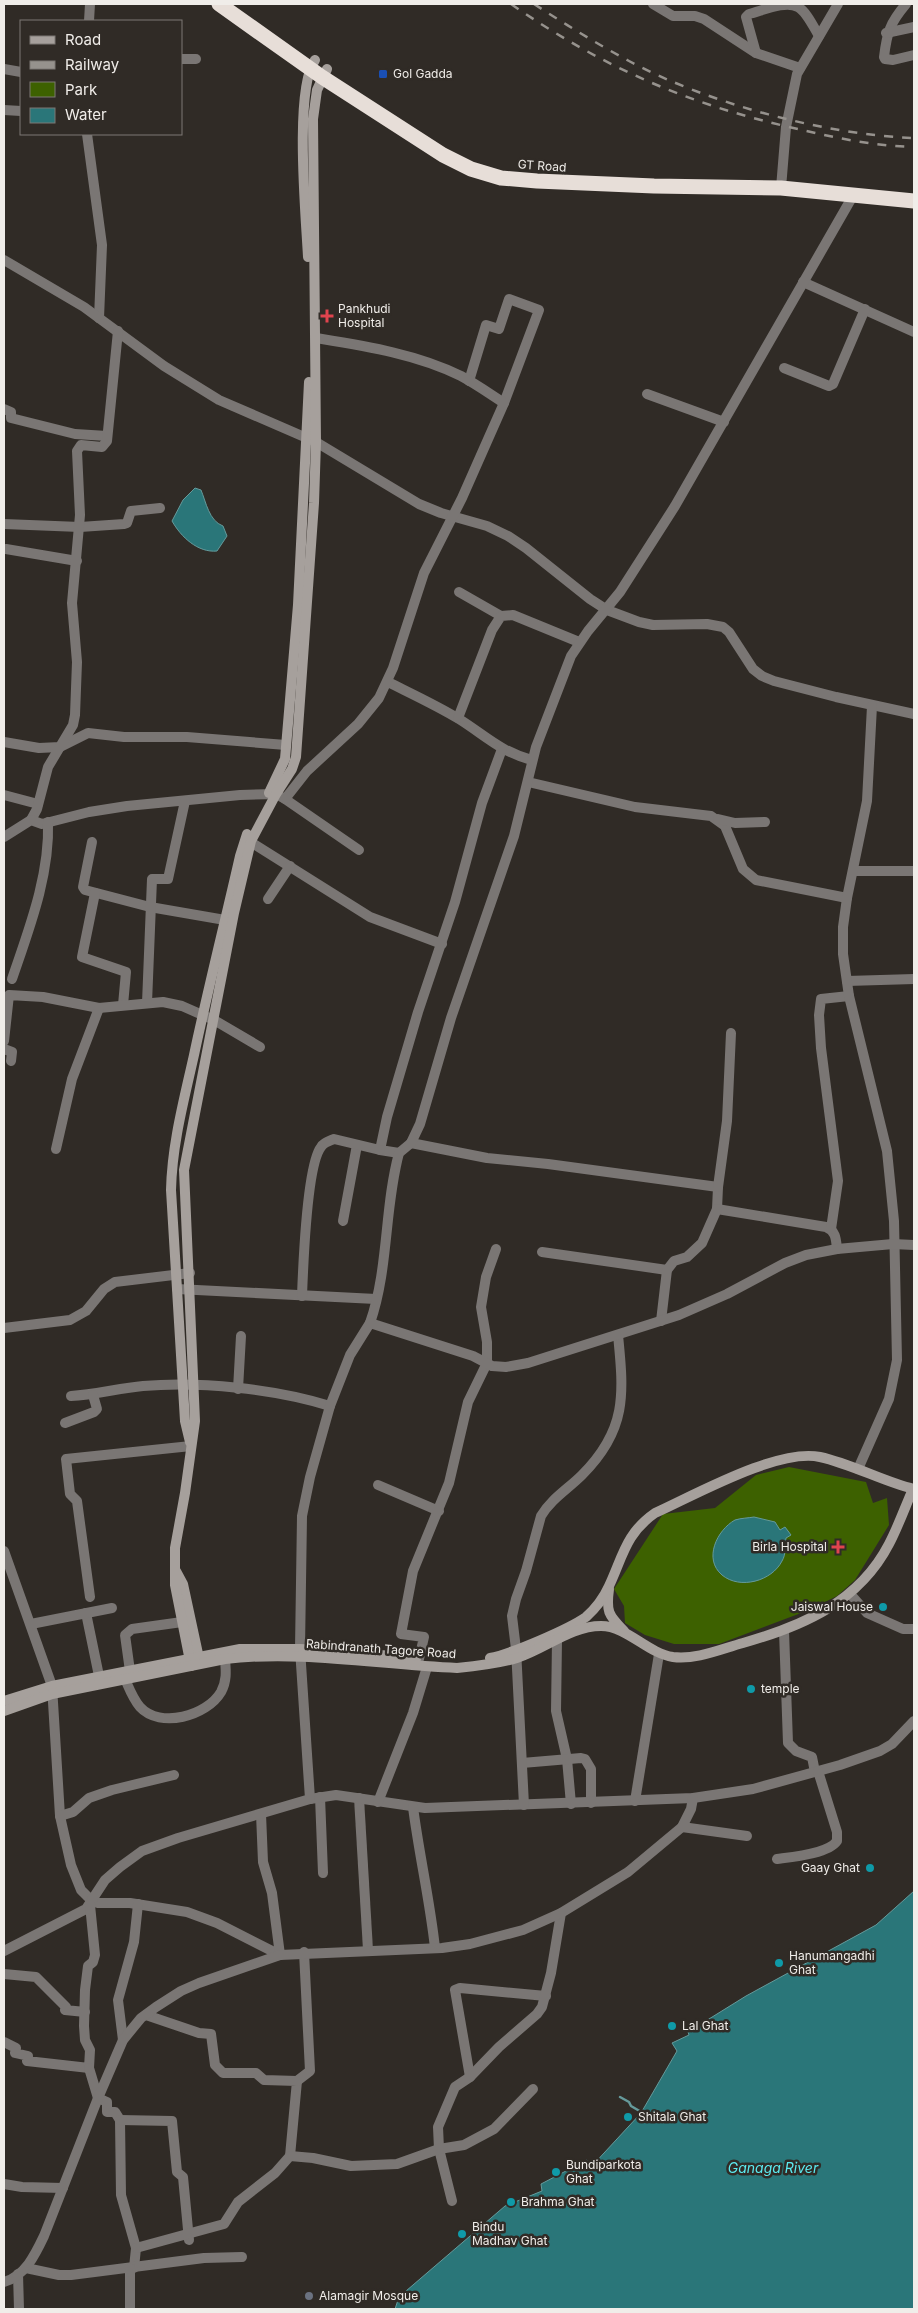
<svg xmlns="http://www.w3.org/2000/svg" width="918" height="2313" font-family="Inter,sans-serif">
<rect width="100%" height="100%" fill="#302b26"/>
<path fill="#3d6100" d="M789 1467 866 1482 873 1503 887 1498 889 1525 855 1580 837 1596 809 1610 719 1644H674L645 1635 625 1623 624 1606 614 1589 663 1514 715 1508 756 1475Z"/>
<g fill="#2a7679" stroke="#659a9b">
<path d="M195 488 201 490C206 502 209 521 223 526L227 536 217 551C198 553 181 537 172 521L183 500Z"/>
<path d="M754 1517 775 1522 780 1530 785 1527 791 1535 786 1538C785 1545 786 1555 782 1561 772 1581 740 1590 722 1575 703 1559 717 1530 735 1520 741 1518 749 1518 754 1517Z"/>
<path d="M914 1891V2309H395L399 2297 505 2206 542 2191 541 2184 587 2160 592 2166 641 2113 677 2051 672 2043 689 2035 688 2032 746 1996 876 1925Z"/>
</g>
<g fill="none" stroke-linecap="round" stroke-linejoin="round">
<path stroke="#659a9b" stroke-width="2.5" d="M620 2097 629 2102 631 2106 643 2113"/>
<g stroke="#7a7674" stroke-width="10">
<path d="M653 4 673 16H695L704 19 756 53 800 68"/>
<path d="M906 4C890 23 887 32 884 57L885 59 893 60 914 55"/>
<path d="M89 21 90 4"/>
<path d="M886 33 914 27"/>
<path d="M756 53 746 17 749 14C762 11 785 0 798 7 807 12 814 28 819 36"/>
<path d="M181 59H196"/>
<path d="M4 69 21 72"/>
<path d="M4 110 21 111"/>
<path d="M87 134 102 245 99 318"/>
<path d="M781 188 786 127 797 74 838 4"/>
<path d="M4 260 84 307 164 366 219 400 316 442 419 504 441 513 487 526 508 536 526 548 590 599 607 610 639 622 653 625 707 624 723 627 729 632 753 669 762 676 774 681 836 697 914 714"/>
<path d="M803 282 914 332"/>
<path d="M784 368 829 386 833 384 865 309"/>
<path d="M469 381 486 325 499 329 509 299 539 310 504 403"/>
<path d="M647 394 724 422"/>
<path d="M4 409 11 412V418L75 434 107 436"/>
<path d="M4 524 80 527 124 524 127 523 131 511 160 508"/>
<path d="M6 549 77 561"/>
<path d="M459 592 501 616"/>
<path d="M388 682C412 694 436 705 459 719 486 736 501 752 532 760"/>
<path d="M458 718 492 630 501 616 513 615 579 642"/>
<path d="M4 742 39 748 60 747 88 733 124 737H187L286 745"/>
<path d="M528 782 635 807 711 816 725 826 743 869 756 880 847 898"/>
<path d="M4 795 38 804"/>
<path d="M285 799 359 850"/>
<path d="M718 819 735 823 765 822"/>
<path d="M31 820 37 809 48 767 73 725 75 715 77 662 72 603 80 515 77 451 81 445 102 447 107 441 118 331"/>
<path d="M4 837 31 820 42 824 89 812 127 806 240 795 276 794 285 799 307 771 358 724 379 698 393 668 424 573 462 498 504 403C490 394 476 384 461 376 417 354 365 346 316 338"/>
<path d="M246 839 370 917 442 944"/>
<path d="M92 842 83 887 85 890 150 907 225 920"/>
<path d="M854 871H914"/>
<path d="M95 893 82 957 126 972 123 1005"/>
<path d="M268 899 290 866"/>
<path d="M12 979C29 929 50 875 48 822"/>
<path d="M847 981 914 979"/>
<path d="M147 1003 152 879H168L185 801"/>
<path d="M4 1041 9 995 43 997 99 1008 163 1002 182 1006 214 1020 260 1047"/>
<path d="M4 1049 12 1052 11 1061"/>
<path d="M411 1143 487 1158 548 1164 718 1187 717 1209 826 1227C836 1231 836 1239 837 1249"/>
<path d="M56 1149 72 1079 99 1008"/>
<path d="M399 1153 380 1150 387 1117 418 1012 455 902 482 803 502 749"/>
<path d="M718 1187 727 1121 731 1033"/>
<path d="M343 1221 357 1145"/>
<path d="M831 1229 838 1181 821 1048 819 1015 821 999 849 996"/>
<path d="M542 1252 667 1270"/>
<path d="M177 1289 376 1299"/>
<path d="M302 1296C303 1269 307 1165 321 1147 324 1142 329 1141 334 1139L380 1150"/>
<path d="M661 1321 667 1270 674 1261 687 1257 702 1243 717 1209"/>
<path d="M370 1323C389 1268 384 1209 399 1153L411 1143 420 1124 451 1018 514 836 536 747 571 656 588 631 620 592 675 506 854 194"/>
<path d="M4 1328 70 1320 86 1311 104 1289 115 1282 190 1273"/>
<path d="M238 1389 241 1336"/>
<path d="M71 1396C95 1395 119 1388 143 1386 200 1381 275 1389 330 1406"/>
<path d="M65 1423 94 1412 97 1409 93 1395"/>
<path d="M858 1469 889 1399 897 1360 894 1221 887 1151 849 996 843 954V927L847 898 867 801 872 706"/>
<path d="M378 1485 439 1511"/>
<path d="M4 1551 52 1686 60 1816 71 1865 81 1890 92 1901 98 1903H130L187 1912 217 1923 280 1955"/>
<path d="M851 1595 867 1613 903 1629H914"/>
<path d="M90 1597 77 1501 70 1494 66 1459 191 1446"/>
<path d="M86 1613 99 1676"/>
<path d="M31 1624 112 1608"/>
<path d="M784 1631 788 1743 796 1751 812 1757 815 1772"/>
<path d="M557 1640 556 1711 567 1759 571 1804"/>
<path d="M419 1659 424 1637 401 1634 413 1571 449 1483 468 1402 487 1363V1342L481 1307 486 1277 496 1249"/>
<path d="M130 1671 125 1635 132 1629 182 1622"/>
<path d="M125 1679C129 1688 133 1699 140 1707 160 1729 207 1716 221 1692 227 1681 226 1671 225 1659"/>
<path d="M522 1763 581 1758 585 1759 591 1769V1803"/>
<path d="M320 1797 323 1873"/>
<path d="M359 1798 368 1950"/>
<path d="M310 1799 336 1795 425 1808 693 1798 753 1789 840 1765 880 1751 892 1744 914 1721"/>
<path d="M635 1801 659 1654"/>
<path d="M378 1802 413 1713 427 1667"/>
<path d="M524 1805 516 1649 512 1616 516 1599 526 1571 541 1516C551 1499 568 1489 582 1475 627 1430 624 1395 618 1335"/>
<path d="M413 1807C419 1854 430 1901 435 1948"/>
<path d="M261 1814 263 1862 272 1893 280 1955"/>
<path d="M60 1816 73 1812 89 1798 112 1790 174 1775"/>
<path d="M682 1827 747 1836"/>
<path d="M777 1859C792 1857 828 1854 837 1841V1832L818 1771"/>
<path d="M4 1951 86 1909 105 1880 120 1867 142 1851 178 1838 310 1799 300 1649 302 1516 310 1477 330 1406 350 1355 370 1323 473 1356 492 1366 506 1367 528 1363 679 1315 727 1294 785 1263 806 1255 837 1249 893 1244 914 1245"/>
<path d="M4 1974 36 1977 66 2007 65 2010 85 2012"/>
<path d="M146 2015 199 2033 211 2034 215 2065 223 2073H256L264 2080 297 2081 290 2156"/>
<path d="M123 2040 118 2000 134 1942 138 1904"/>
<path d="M4 2042 16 2048 15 2053 28 2056 27 2061 89 2068 90 2050 85 2040 84 2026 85 1990 88 1966 93 1962 95 1955 90 1905"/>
<path d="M89 2068 98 2098 107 2102V2112H115L120 2120 121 2195 136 2248 134 2268"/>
<path d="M470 2077 455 1990 460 1988 546 1996"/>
<path d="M297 2081 310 2071 304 1952"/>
<path d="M120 2120 172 2121 177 2172 183 2177 189 2240"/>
<path d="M4 2184 22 2187 63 2188"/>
<path d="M452 2201 439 2149 438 2127 455 2087 470 2077 499 2047 537 2014 542 2007 551 1973 561 1913"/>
<path d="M136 2248 224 2224 238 2202 275 2173 290 2156 313 2158 351 2166 397 2164 439 2149 464 2145 494 2129 533 2089"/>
<path d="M26 2268 59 2275H71L204 2258 242 2257"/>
<path d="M130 2268V2309"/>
<path d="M18 2274 19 2309"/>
<path d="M4 2282C25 2276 35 2255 44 2236L98 2098 123 2040 141 2018 156 2007 181 1991 199 1983 280 1955 442 1948 470 1944 523 1930 561 1913 628 1872 682 1827 691 1809 693 1798"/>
</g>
<g stroke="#a6a09c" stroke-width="10">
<path d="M308 257C306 217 294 89 315 60"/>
<path d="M269 793 285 759 298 605 309 382"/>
<path d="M190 1442 185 1421 171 1190C172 1144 184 1100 194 1055 208 989 225 922 240 856L247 834"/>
<path d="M176 1571 183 1584 200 1663"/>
<path d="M609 1589C606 1611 608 1615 624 1631"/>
<path d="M490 1658C511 1654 569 1629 586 1617 595 1609 604 1597 609 1586 623 1556 626 1533 655 1513 695 1495 778 1448 820 1457 852 1464 884 1482 914 1489"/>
<path d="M191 1666 175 1585V1548L185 1493 195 1421 184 1170 234 913 251 841 276 794 292 769 296 757 314 503 316 442 313 119 317 90 327 69"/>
<path d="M4 1701 52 1686 240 1649H300L354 1652 416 1659"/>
<path d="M4 1711 52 1694 225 1659C302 1650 380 1665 457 1668 477 1666 497 1664 517 1658 545 1649 571 1626 601 1626 627 1626 647 1653 673 1657 696 1660 721 1649 743 1643 803 1626 859 1602 889 1544 898 1527 905 1507 913 1489"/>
</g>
<path stroke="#e7ded8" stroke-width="15" d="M219 4 322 77 443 155 471 169 501 178 537 181 654 186 781 188 914 201"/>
<g stroke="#96928d" stroke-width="2.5" stroke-dasharray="9 9" stroke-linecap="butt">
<path d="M511 4C602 67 689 105 798 129 836 138 875 146 914 147"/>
<path d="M534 4C565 24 597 44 629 61 707 103 825 135 914 138"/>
</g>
</g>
<rect fill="#1a4fb4" stroke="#302b26" stroke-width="2" x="378" y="69" width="10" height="10" rx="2.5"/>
<g fill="#e0444e" stroke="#302b26" stroke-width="2">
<path d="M324.5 308.5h5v5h5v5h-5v5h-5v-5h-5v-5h5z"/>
<path d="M835.5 1539.5h5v5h5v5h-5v5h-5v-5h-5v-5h5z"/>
</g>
<g fill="#0f9aa8" stroke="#302b26" stroke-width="2">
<circle cx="883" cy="1607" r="5"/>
<circle cx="751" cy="1689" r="5"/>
<circle cx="870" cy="1868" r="5"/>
<circle cx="779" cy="1963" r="5"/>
<circle cx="672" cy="2026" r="5"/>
<circle cx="628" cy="2117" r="5"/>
<circle cx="556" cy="2172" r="5"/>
<circle cx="511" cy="2202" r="5"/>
<circle cx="462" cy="2234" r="5"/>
</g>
<circle fill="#6b7280" stroke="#302b26" stroke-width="2" cx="309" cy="2296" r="5"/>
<g text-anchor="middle" stroke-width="5" stroke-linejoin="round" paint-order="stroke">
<g font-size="12" fill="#f0ede9" stroke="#302b26" text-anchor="start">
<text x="393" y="78">Gol Gadda</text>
<text x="338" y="313">Pankhudi<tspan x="338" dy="14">Hospital</tspan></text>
<text x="827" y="1551" text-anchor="end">Birla Hospital</text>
<text x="873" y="1611" text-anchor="end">Jaiswal House</text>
<text x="761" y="1693">temple</text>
<text x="860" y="1872" text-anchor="end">Gaay Ghat</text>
<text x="789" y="1960">Hanumangadhi<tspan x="789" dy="14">Ghat</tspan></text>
<text x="682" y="2030">Lal Ghat</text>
<text x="638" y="2121">Shitala Ghat</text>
<text x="566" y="2169">Bundiparkota<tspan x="566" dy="14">Ghat</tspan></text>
<text x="521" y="2206">Brahma Ghat</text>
<text x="472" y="2231">Bindu<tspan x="472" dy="14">Madhav Ghat</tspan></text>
<text x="319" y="2300">Alamagir Mosque</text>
</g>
<g font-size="12" fill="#f0ede9" stroke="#302b26">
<text transform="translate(542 166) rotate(4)" y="4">GT Road</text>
<text transform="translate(381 1649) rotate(4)" y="4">Rabindranath Tagore Road</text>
</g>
<g font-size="14" font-style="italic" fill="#5cebf0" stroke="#302b26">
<text x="773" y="2173">Ganaga River</text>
</g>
</g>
<rect width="918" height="2313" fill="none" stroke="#f0ede9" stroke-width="10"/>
<rect x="20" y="20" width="162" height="115" fill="#302b26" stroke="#7d7974"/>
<rect x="30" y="36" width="25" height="8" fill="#a6a09c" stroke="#7d7974"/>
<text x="65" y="45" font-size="15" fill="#f0ede9">Road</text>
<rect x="30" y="61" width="25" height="8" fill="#96928d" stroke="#7d7974"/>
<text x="65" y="70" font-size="15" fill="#f0ede9">Railway</text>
<rect x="30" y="82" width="25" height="15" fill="#3d6100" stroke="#7d7974"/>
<text x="65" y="95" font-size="15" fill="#f0ede9">Park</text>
<rect x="30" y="108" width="25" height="15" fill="#2a7679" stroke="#7d7974"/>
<text x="65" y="120" font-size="15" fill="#f0ede9">Water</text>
</svg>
